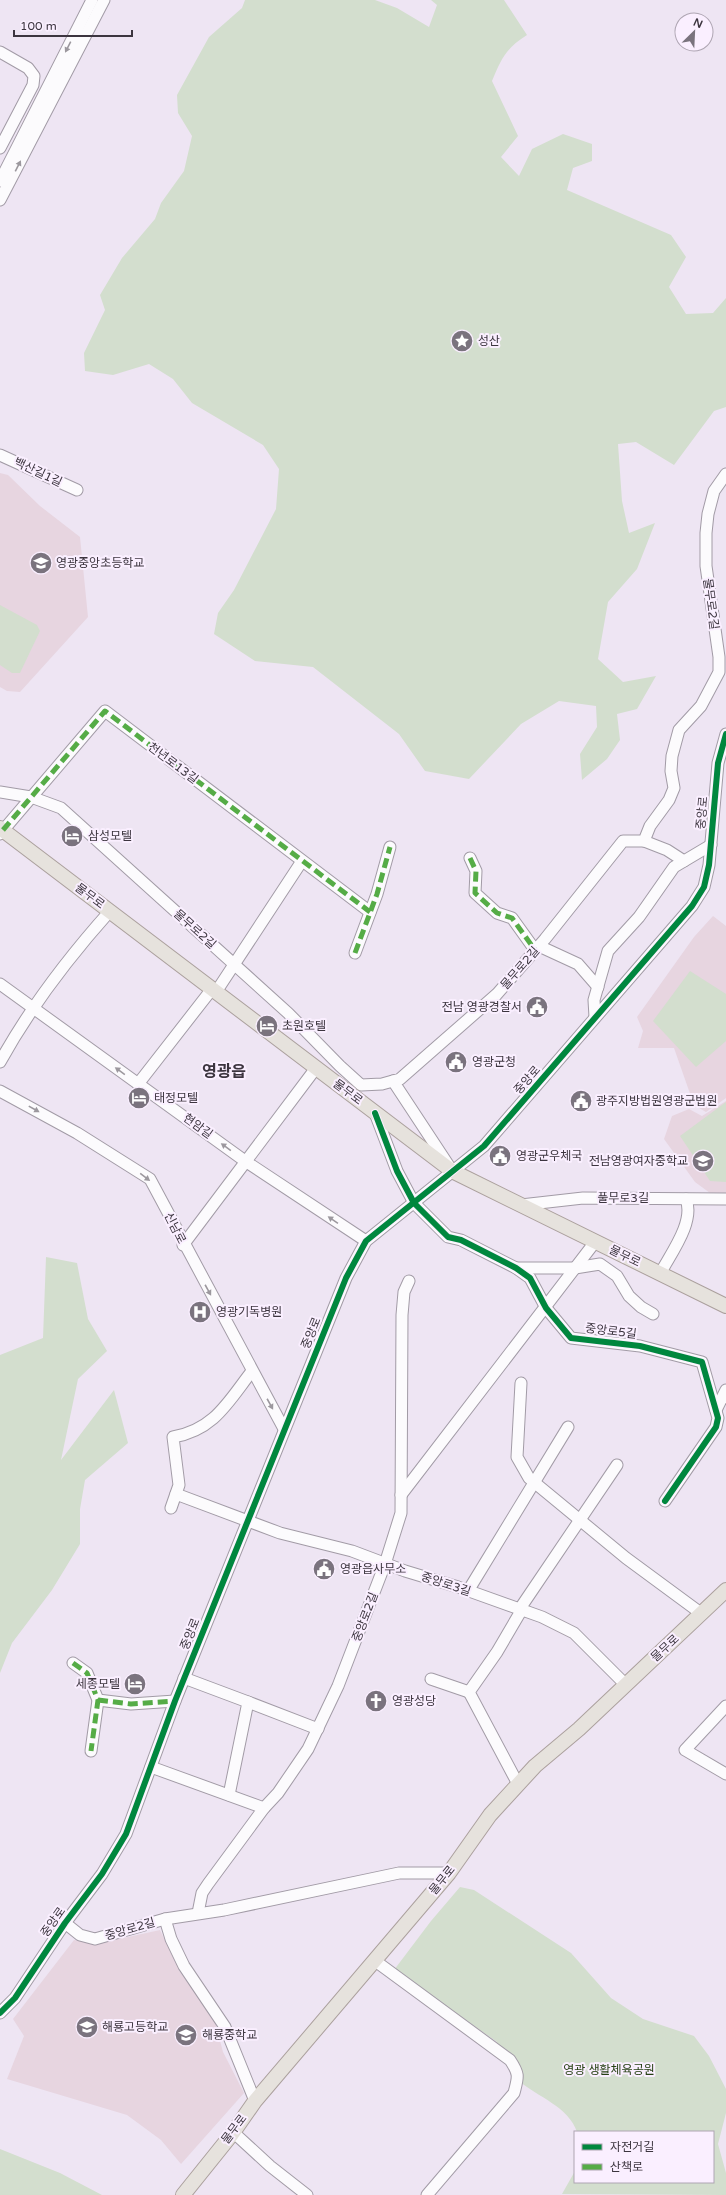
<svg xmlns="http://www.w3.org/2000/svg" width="726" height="2195" font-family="'Varela Round','Noto Sans KR',sans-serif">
<rect width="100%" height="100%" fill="#eee5f3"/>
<g fill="#e7d5e0">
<path d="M0 473 8 475 40 506 80 537 88 617 20 692 7 691 0 687Z"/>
<path d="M713 916 726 926V1098L706 1112 694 1105 674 1048H638L643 1031 637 1017 694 937Z"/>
<path d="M726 1101V1194L710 1193 695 1182 664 1139 672 1116 689 1109 702 1116Z"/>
<path d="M160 1930 180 1972 214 2018 223 2052 244 2093 181 2164 161 2140 127 2115 7 2079 24 2036 13 2019 74 1940 96 1944Z"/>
</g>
<g fill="#d3dece">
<path d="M245 0H375L397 8 429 27 437 5 431 0H504L527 35C506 48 501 59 492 81L518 136 501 157 519 176 532 149 563 134 592 144V161L573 168 567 190 671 235 686 257 669 287 686 314 713 313 726 298V407L714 411 674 465 636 442 618 444 622 501 629 533 655 523 637 569 608 602 598 659 623 682 656 676 637 709 617 714 620 740 607 759 582 780 580 754 597 727 596 706 559 701 521 724 469 779 425 771 399 734 313 667 255 661 214 634 218 613 234 590 276 509 279 469 263 445 192 403 173 379 149 364 113 375 85 371 84 353 105 310 100 295 122 258 155 219 161 203 184 171 192 136 178 113 177 95 209 37 242 8Z"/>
<path d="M0 605 37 625 40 631 20 673H12L0 665Z"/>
<path d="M690 971 726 994V1041L696 1067 653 1021Z"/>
<path d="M726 1102V1182L710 1181 680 1136Z"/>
<path d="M46 1257 77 1263 88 1319 107 1351 78 1379 61 1460 114 1390 128 1443 85 1480 80 1509V1544L52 1590 12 1643 0 1673V1355L43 1338Z"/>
<path d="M460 1887 474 1890 571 1953 611 1998 643 2019 694 2036 709 2056 726 2089V2113L718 2144 726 2173V2195L562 2194 575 2171V2182H713V2132H577C569 2107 538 2097 519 2081L521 2069 495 2053 497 2042 394 1970 431 1921Z"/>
<path d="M0 2149 60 2173 102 2195H0Z"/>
</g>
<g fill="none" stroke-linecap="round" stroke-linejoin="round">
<g stroke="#a29ba6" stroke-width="13">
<g id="minor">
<path d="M0 52 28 68 34 76 33 85 0 148"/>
<path d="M0 181 92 0"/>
<path d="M0 200 104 0"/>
<path d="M0 455 77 490"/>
<path d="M0 792 31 797 61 808 288 1013 340 1066 361 1085 382 1084 400 1079 497 994 545 939 623 841H644L650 826 669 800 674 788 671 771 672 756 679 730 701 706 719 672V657L706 566V533L708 514 714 491 726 474"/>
<path d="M0 834 105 711 370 912"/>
<path d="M644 841 667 850 684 861"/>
<path d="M470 858 476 871 475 893 497 913 512 918 535 950"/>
<path d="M539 946 578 964 598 987"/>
<path d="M355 953 377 894 390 847"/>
<path d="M0 984 245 1161 366 1241"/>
<path d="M216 992 302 861"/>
<path d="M595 1017 594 1000 608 951 639 917 674 867 711 845"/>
<path d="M0 1062C31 1006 68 958 110 911"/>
<path d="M393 1081 449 1166"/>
<path d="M138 1084 212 989"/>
<path d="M0 1091 77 1133 150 1179 284 1429"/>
<path d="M375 1113 397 1171 414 1203 448 1237 461 1240 516 1268 530 1278 546 1308 571 1338 640 1346 702 1362 718 1418 716 1427 665 1501"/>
<path d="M521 1205 583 1198 726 1199"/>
<path d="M183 1245 316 1068"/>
<path d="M516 1268H575L600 1264 617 1276 629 1296 641 1307 653 1314"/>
<path d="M660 1274C671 1253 695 1222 686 1199"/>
<path d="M521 1383 517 1457 529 1478 626 1558 702 1614"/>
<path d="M716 1410 726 1390"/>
<path d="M176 1494 280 1533 352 1551 405 1571 458 1587 542 1617 574 1633 626 1685"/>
<path d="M401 1495 595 1242"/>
<path d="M171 1508 179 1485 173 1437C214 1430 228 1402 252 1371"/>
<path d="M468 1591 568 1427"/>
<path d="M519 1610 617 1465"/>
<path d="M73 1663 87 1673 98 1700 91 1751"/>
<path d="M184 1678 248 1702 229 1795"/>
<path d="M431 1679 469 1692"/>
<path d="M98 1700 131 1704 175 1701"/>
<path d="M248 1702 318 1729"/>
<path d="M726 1706 685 1750 726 1774"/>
<path d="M151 1767 264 1808"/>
<path d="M518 1784 469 1692 497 1652 521 1611"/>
<path d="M198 1913 202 1893 208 1884 264 1808 278 1793 308 1749 338 1686 385 1564 401 1513 402 1315 404 1292 409 1281"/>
<path d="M165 1919 171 1939 184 1966 225 2027 255 2101"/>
<path d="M65 1923 80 1935 95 1939 165 1919 224 1910 399 1873H449"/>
<path d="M374 1960 510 2060C520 2075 518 2077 514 2093L427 2195"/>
<path d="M0 2013 15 1998 65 1923 102 1874 126 1834 175 1701 346 1278 366 1241 484 1146 692 906 704 887 709 865 718 763 726 734"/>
<path d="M233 2132 270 2166 307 2195"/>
</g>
</g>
<g stroke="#aba09d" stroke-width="16">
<g id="major">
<path d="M0 828 452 1171 726 1306"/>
<path d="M183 2195 232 2134 255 2101 449 1873 490 1815 535 1766 579 1729 726 1590"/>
</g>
</g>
<use href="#minor" stroke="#fcfbfd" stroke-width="11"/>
<use href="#major" stroke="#e6e2dd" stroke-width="14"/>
<g stroke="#55ac46" stroke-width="5" stroke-dasharray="10 5" stroke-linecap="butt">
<path d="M3 830 105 711 370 912"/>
<path d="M470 858 476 871 475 893 497 913 512 918 535 950"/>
<path d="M355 953 377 894 390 847"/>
<path d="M73 1663 87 1673 98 1700 91 1751"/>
<path d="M98 1700 131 1704 175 1701"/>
</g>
<g stroke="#faefff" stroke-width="8">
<g id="cycleway">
<path d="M375 1113 397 1171 414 1203 448 1237 461 1240 516 1268 530 1278 546 1308 571 1338 640 1346 702 1362 718 1418 716 1427 665 1501"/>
<path d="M0 2013 15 1998 65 1923 102 1874 126 1834 175 1701 346 1278 366 1241 484 1146 692 906 704 887 709 865 718 763 726 734"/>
</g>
</g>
<use href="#cycleway" stroke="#00873e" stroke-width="6"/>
</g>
<defs><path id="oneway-solid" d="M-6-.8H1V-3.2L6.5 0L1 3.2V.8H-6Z"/></defs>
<g fill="#9c989e">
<use href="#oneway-solid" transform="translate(68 47) rotate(117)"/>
<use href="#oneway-solid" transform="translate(18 166) rotate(-63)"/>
<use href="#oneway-solid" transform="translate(120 1071) rotate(-144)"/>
<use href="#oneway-solid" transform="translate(34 1109) rotate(29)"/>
<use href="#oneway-solid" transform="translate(226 1147) rotate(-144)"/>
<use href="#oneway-solid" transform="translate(145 1177) rotate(37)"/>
<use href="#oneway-solid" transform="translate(333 1220) rotate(-146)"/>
<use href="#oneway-solid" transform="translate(208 1290) rotate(61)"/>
<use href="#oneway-solid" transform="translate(270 1404) rotate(61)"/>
</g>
<defs>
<g id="sight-disc" transform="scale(1.15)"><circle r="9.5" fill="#7a737e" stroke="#faefff"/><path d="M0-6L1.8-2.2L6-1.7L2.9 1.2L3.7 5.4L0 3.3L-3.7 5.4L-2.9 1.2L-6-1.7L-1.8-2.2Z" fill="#fff"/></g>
<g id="school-disc" transform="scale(1.15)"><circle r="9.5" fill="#7a737e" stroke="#faefff"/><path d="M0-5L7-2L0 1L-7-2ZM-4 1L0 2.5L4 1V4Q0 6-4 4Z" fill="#fff"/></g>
<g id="hotel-disc" transform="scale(1.15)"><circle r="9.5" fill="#7a737e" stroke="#faefff"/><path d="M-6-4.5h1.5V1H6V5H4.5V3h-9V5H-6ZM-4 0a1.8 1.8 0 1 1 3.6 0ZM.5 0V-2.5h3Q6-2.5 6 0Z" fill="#fff"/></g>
<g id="civic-disc" transform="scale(1.15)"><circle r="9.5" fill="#7a737e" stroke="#faefff"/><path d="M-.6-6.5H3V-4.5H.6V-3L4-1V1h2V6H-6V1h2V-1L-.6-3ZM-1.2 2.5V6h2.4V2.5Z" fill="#fff"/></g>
<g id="hospital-disc" transform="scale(1.15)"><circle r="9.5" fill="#7a737e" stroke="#faefff"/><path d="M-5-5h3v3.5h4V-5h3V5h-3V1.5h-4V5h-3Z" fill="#fff"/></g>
<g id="church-disc" transform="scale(1.15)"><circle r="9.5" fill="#7a737e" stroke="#faefff"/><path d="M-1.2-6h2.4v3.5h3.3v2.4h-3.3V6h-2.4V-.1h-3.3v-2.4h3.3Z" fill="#fff"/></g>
</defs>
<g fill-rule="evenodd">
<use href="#sight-disc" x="462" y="341"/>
<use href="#school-disc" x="41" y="563"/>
<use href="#hotel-disc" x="72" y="836"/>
<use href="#civic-disc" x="537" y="1007"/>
<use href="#hotel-disc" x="267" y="1026"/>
<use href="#civic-disc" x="456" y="1062"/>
<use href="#hotel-disc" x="139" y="1098"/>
<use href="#civic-disc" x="581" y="1101"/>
<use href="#civic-disc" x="500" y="1156"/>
<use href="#school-disc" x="703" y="1161"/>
<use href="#hospital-disc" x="200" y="1312"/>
<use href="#civic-disc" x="324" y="1569"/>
<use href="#hotel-disc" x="135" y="1684"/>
<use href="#church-disc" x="376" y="1701"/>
<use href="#school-disc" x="87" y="2027"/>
<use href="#school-disc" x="186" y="2035"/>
</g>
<g text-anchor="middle" stroke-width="4" stroke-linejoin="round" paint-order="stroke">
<g font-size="12" fill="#3c353f" stroke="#faefff" text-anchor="start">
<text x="478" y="345">성산</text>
<text x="56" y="567">영광중앙초등학교</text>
<text x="88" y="840">삼성모텔</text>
<text x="522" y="1011" text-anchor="end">전남 영광경찰서</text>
<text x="282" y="1030">초원호텔</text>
<text x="472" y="1066">영광군청</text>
<text x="154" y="1102">태정모텔</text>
<text x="596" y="1105">광주지방법원영광군법원</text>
<text x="516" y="1160">영광군우체국</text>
<text x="688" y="1165" text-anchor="end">전남영광여자중학교</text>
<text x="216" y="1316">영광기독병원</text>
<text x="340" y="1573">영광읍사무소</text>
<text x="120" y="1688" text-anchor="end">세종모텔</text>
<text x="392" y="1705">영광성당</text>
<text x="102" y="2031">해룡고등학교</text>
<text x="202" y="2039">해룡중학교</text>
</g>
<g font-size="12" fill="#3c353f" stroke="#faefff">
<text transform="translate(38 472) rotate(25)" y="4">백산길1길</text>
<text transform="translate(711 604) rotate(82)" y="4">물무로2길</text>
<text transform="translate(173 763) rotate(37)" y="4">천년로13길</text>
<text transform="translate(702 813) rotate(-85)" y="4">중앙로</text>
<text transform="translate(90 896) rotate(37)" y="4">물무로</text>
<text transform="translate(195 929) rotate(42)" y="4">물무로2길</text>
<text transform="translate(520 968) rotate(-49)" y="4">물무로2길</text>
<text transform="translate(527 1080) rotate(-49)" y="4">중앙로</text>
<text transform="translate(348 1092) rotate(37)" y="4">물무로</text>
<text transform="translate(198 1126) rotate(36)" y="4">현암길</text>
<text x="623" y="1202">풀무로3길</text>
<text transform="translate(175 1228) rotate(63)" y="4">신남로</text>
<text transform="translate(625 1256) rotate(26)" y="4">물무로</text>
<text transform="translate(611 1331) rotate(7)" y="4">중앙로5길</text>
<text transform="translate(311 1333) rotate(-68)" y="4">중앙로</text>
<text transform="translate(446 1584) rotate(18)" y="4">중앙로3길</text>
<text transform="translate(365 1617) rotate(-69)" y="4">중앙로2길</text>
<text transform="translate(190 1634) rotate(-68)" y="4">중앙로</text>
<text transform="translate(665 1648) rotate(-43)" y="4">물무로</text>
<text transform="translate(442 1880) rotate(-51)" y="4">물무로</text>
<text transform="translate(53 1922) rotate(-55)" y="4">중앙로</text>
<text transform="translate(130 1929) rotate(-16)" y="4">중앙로2길</text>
<text transform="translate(234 2129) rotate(-53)" y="4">물무로</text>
</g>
<g font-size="12" fill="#264114" stroke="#faefff">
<text x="609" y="2074">영광 생활체육공원</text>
</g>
<g font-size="16" font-weight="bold" fill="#3c353f" stroke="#faefff">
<text x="224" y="1077">영광읍</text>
</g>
</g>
<rect x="574" y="2131" width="140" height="52" fill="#faefff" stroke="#aea5b2"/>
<rect x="582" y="2144" width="20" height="6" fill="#00873e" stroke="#aea5b2"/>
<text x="610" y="2151" font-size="12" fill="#3c353f">자전거길</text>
<rect x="582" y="2164" width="20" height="6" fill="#55ac46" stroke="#aea5b2"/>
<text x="610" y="2171" font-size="12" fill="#3c353f">산책로</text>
<g transform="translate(694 32) rotate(24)"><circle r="19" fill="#faefff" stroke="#aea5b2"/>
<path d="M0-3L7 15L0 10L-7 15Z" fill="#7a737e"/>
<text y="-6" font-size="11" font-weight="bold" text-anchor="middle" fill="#3c353f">N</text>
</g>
<path d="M14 30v6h118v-6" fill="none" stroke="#3c353f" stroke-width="2"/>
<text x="20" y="30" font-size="12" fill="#3c353f" stroke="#faefff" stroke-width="3" paint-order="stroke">100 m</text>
</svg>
